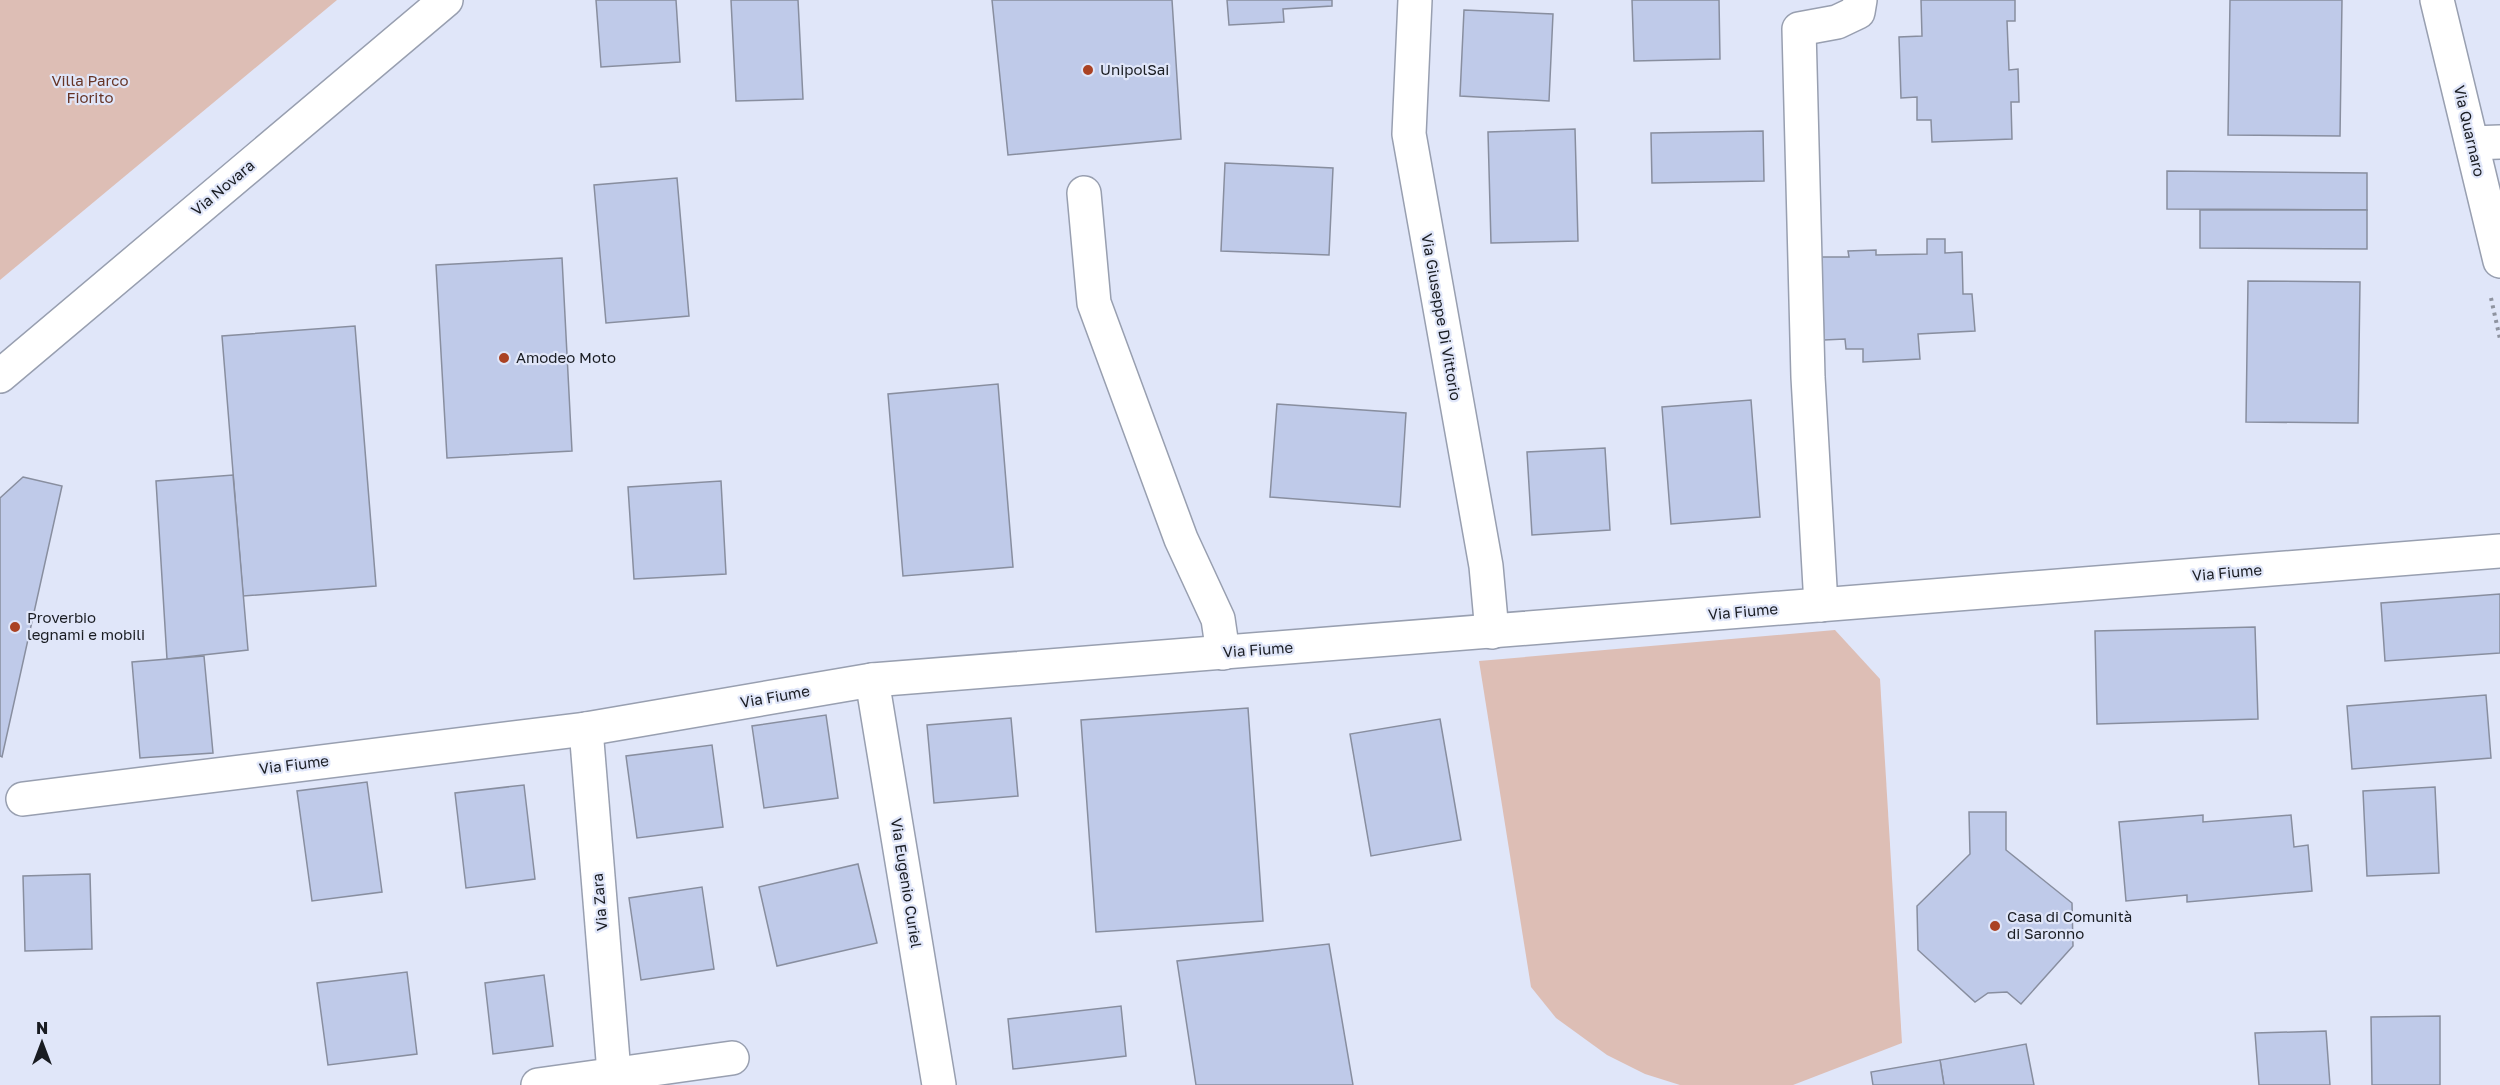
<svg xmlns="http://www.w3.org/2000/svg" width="2500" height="1085" font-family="'Golos Text',sans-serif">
<rect width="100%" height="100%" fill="#e0e6f9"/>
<g fill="#ddbeb5">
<path d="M0 0H337L0 280Z"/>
<path d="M1835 630 1880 679 1902 1043 1793 1085H1680L1645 1074 1607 1055 1556 1018 1531 987 1479 661Z"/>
</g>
<g fill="#bfcae9" stroke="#888e9f" stroke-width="1.5">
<path d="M596 0H676L680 62 601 67Z"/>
<path d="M731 0H798L803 99 736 101Z"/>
<path d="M992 0H1172L1181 139 1008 155Z"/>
<path d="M1227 0H1332V6L1283 9 1284 22 1229 25Z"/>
<path d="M1632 0H1719L1720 59 1634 61Z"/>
<path d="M1921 0H2015V21H2007L2009 70 2018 69 2019 102H2011L2012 139 1932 142 1931 120H1917V97L1901 98 1899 37 1922 36Z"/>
<path d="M2230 0H2342L2340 136 2228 135Z"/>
<path d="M1464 10 1553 14 1549 101 1460 96Z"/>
<path d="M1575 129 1578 241 1491 243 1488 132Z"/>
<path d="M1763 131 1764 181 1652 183 1651 133Z"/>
<path d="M1225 163 1333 168 1329 255 1221 251Z"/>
<path d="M2167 171 2367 173V210L2167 209Z"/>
<path d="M677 178 689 316 606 323 594 185Z"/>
<path d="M2200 210H2367V249L2200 248Z"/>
<path d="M1927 239H1945V253L1962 252 1963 294H1972L1975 331 1918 334 1920 359 1863 362V349H1846L1845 339 1824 340 1821 257H1849L1848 251 1876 250V255L1927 254Z"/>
<path d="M562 258 572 451 447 458 436 265Z"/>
<path d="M2248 281 2360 282 2358 423 2246 422Z"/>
<path d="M355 326 376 586 243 596 222 336Z"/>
<path d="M998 384 1013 567 903 576 888 394Z"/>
<path d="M1751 400 1760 517 1671 524 1662 407Z"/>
<path d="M1277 404 1406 413 1400 507 1270 497Z"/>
<path d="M1605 448 1610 530 1532 535 1527 452Z"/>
<path d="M233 475 248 650 167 659 156 481Z"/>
<path d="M23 477 62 486 2 757 0 756V498Z"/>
<path d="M721 481 726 574 634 579 628 487Z"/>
<path d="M2500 594V653L2385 661 2381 603Z"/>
<path d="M2255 627 2258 719 2097 724 2095 631Z"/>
<path d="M204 656 213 753 140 758 132 662Z"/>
<path d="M2486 695 2491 758 2352 769 2347 706Z"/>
<path d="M1248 708 1263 921 1096 932 1081 720Z"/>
<path d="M826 715 838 798 764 808 752 726Z"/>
<path d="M1011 718 1018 796 934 803 927 725Z"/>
<path d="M1440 719 1461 840 1371 856 1350 734Z"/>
<path d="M712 745 723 827 637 838 626 756Z"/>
<path d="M367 782 382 892 312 901 297 791Z"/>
<path d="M524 785 535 879 466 888 455 793Z"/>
<path d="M2435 787 2439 873 2367 876 2363 791Z"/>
<path d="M1969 812H2006V850L2072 903 2073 946 2021 1004 2007 992 1988 993 1975 1002 1918 950 1917 906 1970 854Z"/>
<path d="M2203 815V822L2291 815 2294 847 2308 845 2312 891 2187 902V895L2126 901 2119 822Z"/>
<path d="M858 864 877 943 777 966 759 887Z"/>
<path d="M90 874 92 949 25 951 23 876Z"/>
<path d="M702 887 714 969 641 980 629 898Z"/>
<path d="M1329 944 1353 1085H1196L1177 961Z"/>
<path d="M407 972 417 1054 328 1065 317 983Z"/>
<path d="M544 975 553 1046 493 1054 485 983Z"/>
<path d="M1121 1006 1126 1056 1013 1069 1008 1019Z"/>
<path d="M2440 1016V1085H2372L2371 1017Z"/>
<path d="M2326 1031 2330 1085H2259L2255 1033Z"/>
<path d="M2026 1044 2034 1085H1944L1940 1060Z"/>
<path d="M1940 1060 1944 1085H1873L1871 1072Z"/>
</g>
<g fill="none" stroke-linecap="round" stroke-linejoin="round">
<g stroke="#989fb0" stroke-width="36">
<g id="minor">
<path d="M1415 0 1409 134 1486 566 1492 632"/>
<path d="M2437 0 2500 261"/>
<path d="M2472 143 2500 142"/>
<path d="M1084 193 1094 303 1181 539 1218 619 1223 653"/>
<path d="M0 376 446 0"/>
<path d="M1821 605 1808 377 1799 29 1837 22 1858 12 1860 0"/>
<path d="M872 680 939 1085"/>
<path d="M586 729 615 1085"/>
<path d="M23 799 586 729 872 680 2500 551"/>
<path d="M538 1085 732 1058"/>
</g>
</g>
<path stroke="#8e93a0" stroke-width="4" stroke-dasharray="3 4.5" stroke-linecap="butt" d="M2491 298 2500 339"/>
<use href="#minor" stroke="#fff" stroke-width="33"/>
</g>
<g fill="#aa4223" stroke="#e0e6f9" stroke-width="2">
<circle cx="1088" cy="70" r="6"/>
<circle cx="504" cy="358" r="6"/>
<circle cx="15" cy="627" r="6"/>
<circle cx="1995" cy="926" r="6"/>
</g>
<g text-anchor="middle" stroke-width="4.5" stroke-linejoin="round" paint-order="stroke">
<g font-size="15" fill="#191c22" stroke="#e0e6f9" text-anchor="start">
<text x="1100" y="75">UnipolSai</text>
<text x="516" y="363">Amodeo Moto</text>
<text x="27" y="623">Proverbio<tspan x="27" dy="17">legnami e mobili</tspan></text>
<text x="2007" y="922">Casa di Comunità<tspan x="2007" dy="17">di Saronno</tspan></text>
</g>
<g font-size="15" fill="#663426" stroke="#e0e6f9">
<text x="90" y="86">Villa Parco<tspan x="90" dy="17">Fiorito</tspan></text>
</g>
<g font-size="15" fill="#191c22" stroke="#e0e6f9">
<text transform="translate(2469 131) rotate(77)" y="5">Via Quarnaro</text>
<text transform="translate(223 188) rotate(-40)" y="5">Via Novara</text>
<text transform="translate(1441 317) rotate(80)" y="5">Via Giuseppe Di Vittorio</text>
<text transform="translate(2227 573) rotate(-5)" y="5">Via Fiume</text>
<text transform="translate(1743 612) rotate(-5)" y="5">Via Fiume</text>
<text transform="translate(1258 650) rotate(-4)" y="5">Via Fiume</text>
<text transform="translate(775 697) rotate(-10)" y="5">Via Fiume</text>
<text transform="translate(294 765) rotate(-7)" y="5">Via Fiume</text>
<text transform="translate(906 883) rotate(81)" y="5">Via Eugenio Curiel</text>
<text transform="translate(600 902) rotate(-95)" y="5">Via Zara</text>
</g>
</g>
<g transform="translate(42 1043)" stroke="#e0e6f9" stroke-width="4.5" paint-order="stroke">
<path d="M0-4.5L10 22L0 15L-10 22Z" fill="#191c22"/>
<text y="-9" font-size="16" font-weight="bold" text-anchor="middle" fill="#191c22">N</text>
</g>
</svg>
